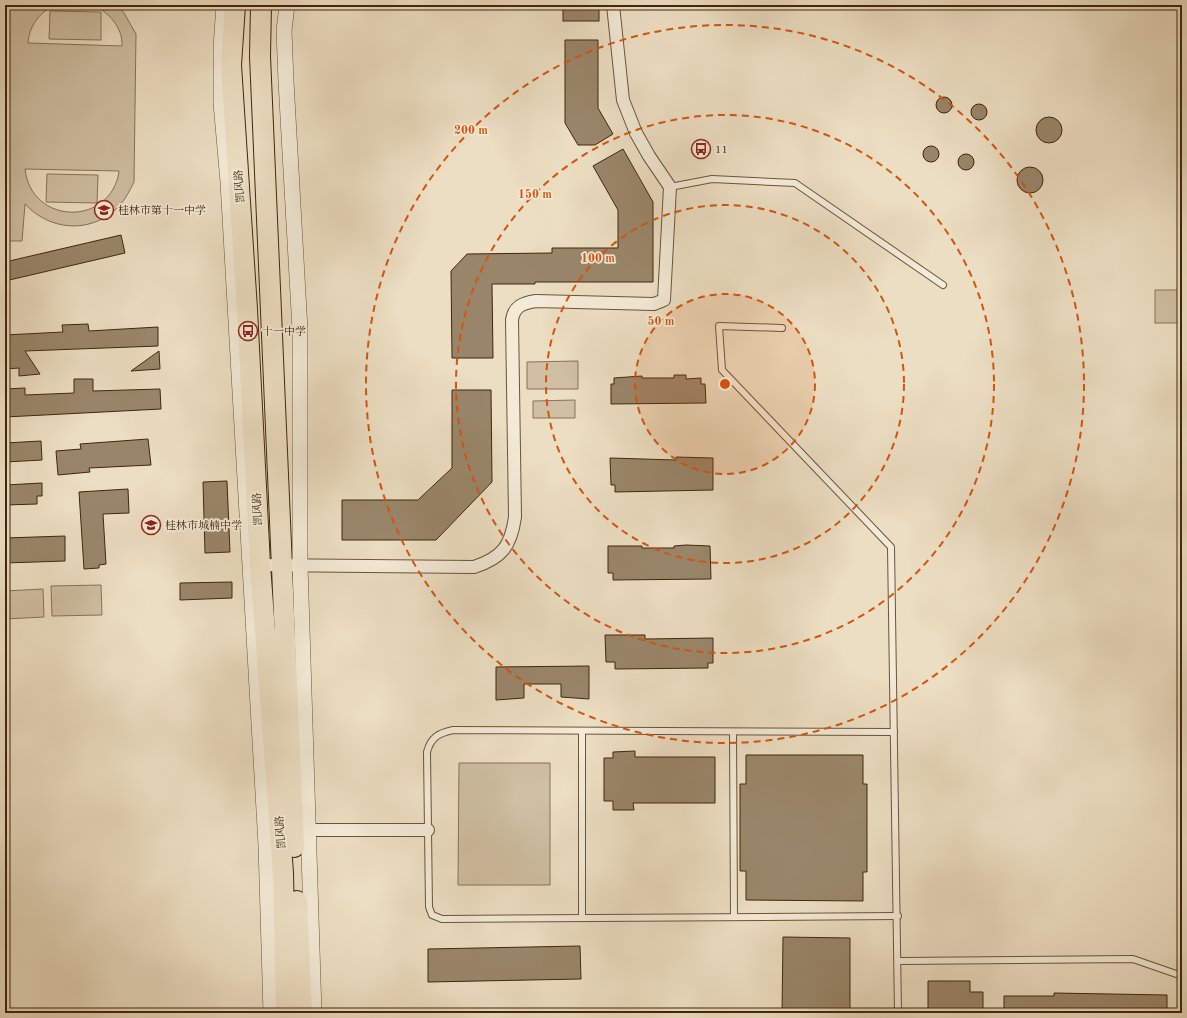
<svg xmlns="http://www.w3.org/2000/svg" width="1187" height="1018" font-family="'Old Standard TT','Noto Serif SC',serif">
<rect width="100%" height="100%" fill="#ecdec2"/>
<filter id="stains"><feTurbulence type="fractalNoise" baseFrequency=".005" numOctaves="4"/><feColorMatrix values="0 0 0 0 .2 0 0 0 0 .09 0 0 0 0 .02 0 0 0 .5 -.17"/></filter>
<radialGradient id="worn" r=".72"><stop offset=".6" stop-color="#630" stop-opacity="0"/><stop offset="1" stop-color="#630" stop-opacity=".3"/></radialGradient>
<g fill="#cfbfa3" stroke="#887257" fill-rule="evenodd">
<path d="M9 5H28V8L31 5H56C40 11 29 26 28 43L122 46C123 27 108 12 93 5H117L124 13 136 34 134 182C129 192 124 202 115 210 88 234 49 230 25 204L22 241H5ZM25 169 119 171V172C110 227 31 225 25 169Z"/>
<path d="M50 11 101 12V40L49 39Z"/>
<path d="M47 174 98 175 97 203 46 202Z"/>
<rect x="1155" y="290" width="27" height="33"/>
<path d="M578 361V389H527V362Z"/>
<path d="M575 400V418H533V401Z"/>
<path d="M101 585 102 615 52 616 51 586Z"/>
<path d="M43 589 44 617 5 619V591Z"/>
<path d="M459 763H550V885H458Z"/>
</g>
<g fill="#99866a" stroke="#40260b">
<rect x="563" y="5" width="36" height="16"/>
<path d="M565 40H598V108L613 134 595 145H578L565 123Z"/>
<circle cx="944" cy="105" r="8"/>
<circle cx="979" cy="112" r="8"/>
<circle cx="1049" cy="130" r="13"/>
<circle cx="931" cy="154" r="8"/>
<path d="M623 149 653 202V282H535V284H492L493 358H452L451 271 467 254 552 253V248H618V210L593 166Z"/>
<circle cx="966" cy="162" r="8"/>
<circle cx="1030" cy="180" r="13"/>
<path d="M121 235 125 253 5 281V262Z"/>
<path d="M88 324 89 331 158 327V346L25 351 40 374 19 376V368L5 369V335L63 332 62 325Z"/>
<path d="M159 351 160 369 131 371Z"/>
<path d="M674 375H686V379L701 378V384H705L706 403 611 404V384H614V378L642 376V378H674Z"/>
<path d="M74 379H93V391L160 389 161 409 5 417V389L25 388V395L74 393Z"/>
<path d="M452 390H491L492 482 436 540H342V500H418L452 468Z"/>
<path d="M148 439 151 465 89 468 90 472 58 475 56 451 81 449 80 444Z"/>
<path d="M41 441 42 460 5 462V443Z"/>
<path d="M676 457 713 458V490L615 492V485H611L610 458 676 460Z"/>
<path d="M227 481 230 552 205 553 203 482Z"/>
<path d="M42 483V496H37V504L5 505V485Z"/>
<path d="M128 489 129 513 103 514 106 564 99 565V568L84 569 79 492Z"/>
<path d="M65 536V561L5 563V538Z"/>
<path d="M686 545 710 546 711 579 613 580V573H608V546H642V548H674V546Z"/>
<path d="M232 582V598L180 600V583Z"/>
<path d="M605 635H645V639L713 638V663H708V668L615 669V662H606Z"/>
<path d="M589 666V699L561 697V684H524V698L496 700V667Z"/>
<path d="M635 751V757H715V803H633L634 810H613V801H604V758H613V752Z"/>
<path d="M746 755H863V784H867V872H863V901L746 900V871H740V784H746Z"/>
<path d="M783 937 850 938V1013H782Z"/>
<path d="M580 946 581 979 428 982V949Z"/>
<path d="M928 981H970V992H983V1013H928Z"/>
<path d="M1054 993 1167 995V1012L1108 1010V1013L1046 1011V1013H1004V996H1054Z"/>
</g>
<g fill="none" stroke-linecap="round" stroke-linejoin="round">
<g stroke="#6b5439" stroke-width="8">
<g id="service">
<path d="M670 187 712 179 795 183 943 285"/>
<path d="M782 328 719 326 722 370 891 547 898 1013"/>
<path d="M582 731V918"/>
<path d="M733 732 734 917"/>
<path d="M894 732 453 730C439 733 431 737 427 752L429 907 432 915 442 919 898 916"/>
<path d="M899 961 1133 959 1182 976"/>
</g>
</g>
<g stroke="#6b5439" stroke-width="14">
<g id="minor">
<path d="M260 565 474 567C502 558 511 546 515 517L512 320C514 306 523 303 536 301L654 304 664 300 670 187 649 156 636 133 623 100 613 5"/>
<path d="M307 830H428"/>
</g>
</g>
<g stroke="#6b5439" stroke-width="16">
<g id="tertiary">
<path d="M224 5 221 47V103L228 182 266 845 271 1013"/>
<path d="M287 5 284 31 286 81 300 330V565L314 1013"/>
</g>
</g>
<g stroke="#40260b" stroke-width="22">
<g id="trunk">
<path d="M235 5 231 65 247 309 260 565 283 873 286 1013"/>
<path d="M261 5 260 56 294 847"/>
<path d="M297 901 302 1013"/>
</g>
</g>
<use href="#service" stroke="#f3ead7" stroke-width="6"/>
<use href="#minor" stroke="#f3ead7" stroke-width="12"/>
<use href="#tertiary" stroke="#f3ead7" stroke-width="15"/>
<use href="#trunk" stroke="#ecdec2" stroke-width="20"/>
</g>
<circle cx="725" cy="384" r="90" fill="#d7540c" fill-opacity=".12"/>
<g fill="none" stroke="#d7540c" stroke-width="2" stroke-dasharray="7 5">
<circle cx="725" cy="384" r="90"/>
<circle cx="725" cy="384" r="179"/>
<circle cx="725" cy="384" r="269"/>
<circle cx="725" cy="384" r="359"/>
</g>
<defs>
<g id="bus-ring" transform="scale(1)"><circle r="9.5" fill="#f3ead7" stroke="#8f2418" stroke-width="1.5"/><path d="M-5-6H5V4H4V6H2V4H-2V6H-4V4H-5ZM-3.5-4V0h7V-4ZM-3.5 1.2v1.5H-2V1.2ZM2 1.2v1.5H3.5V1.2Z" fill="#8f2418"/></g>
<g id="school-ring" transform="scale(1)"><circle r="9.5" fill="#f3ead7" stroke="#8f2418" stroke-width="1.5"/><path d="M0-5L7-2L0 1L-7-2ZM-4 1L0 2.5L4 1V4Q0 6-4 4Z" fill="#8f2418"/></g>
</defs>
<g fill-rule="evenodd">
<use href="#bus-ring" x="701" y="149"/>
<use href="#school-ring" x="104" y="210"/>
<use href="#bus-ring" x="248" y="331"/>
<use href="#school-ring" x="151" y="525"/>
</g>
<g text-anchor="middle" stroke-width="3.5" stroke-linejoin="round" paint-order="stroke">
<g font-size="11" fill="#40260b" stroke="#f3ead7" text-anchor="start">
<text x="715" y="153">11</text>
<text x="118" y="214">桂林市第十一中学</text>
<text x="262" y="335">十一中学</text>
<text x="165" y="529">桂林市城楠中学</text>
</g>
<g font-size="11" fill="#40260b" stroke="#f3ead7">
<text transform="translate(239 186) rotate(-94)" y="4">凯风路</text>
<text transform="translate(257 509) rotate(-93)" y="4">凯风路</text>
<text transform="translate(280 832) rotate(-94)" y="4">凯风路</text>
</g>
</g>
<circle cx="725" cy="384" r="6" fill="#d7540c" stroke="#f3ead7" stroke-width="2"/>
<g font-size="12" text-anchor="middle" font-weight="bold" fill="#d7540c" stroke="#f3ead7" stroke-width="3.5" stroke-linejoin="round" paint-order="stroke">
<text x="471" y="134">200 m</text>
<text x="535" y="198">150 m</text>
<text x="598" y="262">100 m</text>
<text x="661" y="325">50 m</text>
</g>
<rect width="1187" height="1018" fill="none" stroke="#ecdec2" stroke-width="20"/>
<rect x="6" y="6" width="1175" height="1006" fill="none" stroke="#40260b" stroke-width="2"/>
<rect x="10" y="10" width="1167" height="998" fill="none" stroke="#40260b"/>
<rect width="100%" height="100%" filter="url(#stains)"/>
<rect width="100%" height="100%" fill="url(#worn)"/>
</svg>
